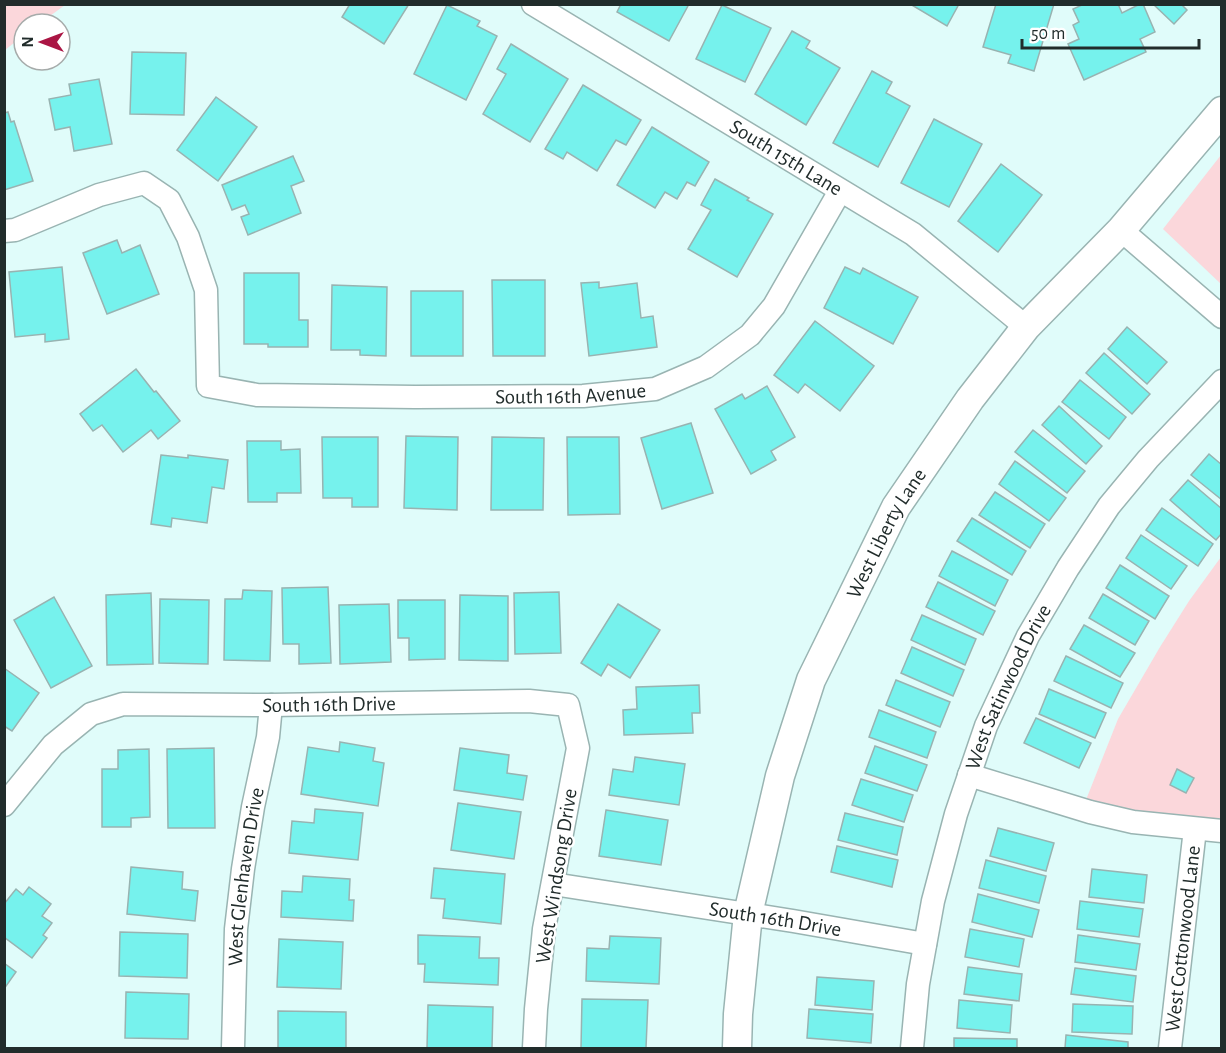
<svg xmlns="http://www.w3.org/2000/svg" width="1226" height="1053" font-family="'Alegreya Sans',sans-serif">
<rect width="100%" height="100%" fill="#e0fcfa"/>
<g fill="#fbd7db">
<path d="M5 4H65V5L39 24H24V35L5 50Z"/>
<path d="M1221 155V284L1163 229Z"/>
<path d="M1221 557V831L1082 810 1118 719 1160 647 1189 601Z"/>
</g>
<g fill="#76f2ed" stroke="#98b3b1" stroke-width="1.5">
<path d="M350 4H409L384 44 342 17Z"/>
<path d="M621 4H689L669 41 617 12Z"/>
<path d="M910 4H959L947 26Z"/>
<path d="M996 4H1054L1034 71 1008 63 1011 55 983 47Z"/>
<path d="M1084 4H1118L1122 13 1140 4H1143L1155 32 1140 39 1146 52 1084 80 1068 44 1079 39 1073 25 1079 22 1073 9Z"/>
<path d="M1153 4H1181L1187 10 1174 24Z"/>
<path d="M447 5 480 21 477 26 497 36 466 100 414 74Z"/>
<path d="M722 5 771 28 745 82 696 59Z"/>
<path d="M792 31 810 41 806 48 840 68 806 125 755 94Z"/>
<path d="M511 44 568 79 530 142 483 114 506 74 497 69Z"/>
<path d="M132 52 186 53 184 115 130 114Z"/>
<path d="M872 71 892 82 886 93 910 106 878 167 833 143Z"/>
<path d="M99 79 112 144 74 151 70 127 55 130 49 99 71 95 69 84Z"/>
<path d="M583 85 641 120 626 145 616 140 597 171 567 152 563 159 545 149Z"/>
<path d="M216 97 257 127 218 181 177 150Z"/>
<path d="M8 112 11 122 14 121 33 181 4 190V113Z"/>
<path d="M934 119 982 144 949 207 901 183Z"/>
<path d="M652 127 709 162 695 186 687 182 677 199 665 192 655 208 617 185Z"/>
<path d="M293 156 304 181 291 186 301 213 248 235 241 217 249 214 245 205 232 210 222 185Z"/>
<path d="M1001 164 1042 195 998 252 958 221Z"/>
<path d="M715 179 749 198 747 200 773 214 737 277 688 249 711 210 701 205Z"/>
<path d="M117 240 122 253 140 245 159 294 107 314 83 253Z"/>
<path d="M62 267 69 339 45 342V334L15 337 9 272Z"/>
<path d="M845 267 860 274 863 268 918 297 893 344 824 308Z"/>
<path d="M244 273H299V320H308V347H268V344H244Z"/>
<path d="M492 280H545V356H493Z"/>
<path d="M599 282V288L637 283 641 318 653 316 657 347 589 356 581 283Z"/>
<path d="M332 285 387 287 386 356 360 355V350H331Z"/>
<rect x="411" y="291" width="52" height="65"/>
<path d="M815 321 874 366 840 411 805 384 798 393 774 375Z"/>
<path d="M1127 327 1167 362 1147 384 1108 349Z"/>
<path d="M1104 353 1150 394 1132 414 1086 373Z"/>
<path d="M136 369 154 392 156 391 180 421 158 439 151 430 123 452 102 425 93 431 80 414Z"/>
<path d="M1080 380 1126 417 1109 439 1062 402Z"/>
<path d="M767 386 795 437 771 451 776 460 751 474 715 409 742 394 745 399Z"/>
<path d="M1059 406 1102 446 1086 464 1042 425Z"/>
<path d="M691 423 713 493 662 509 641 438Z"/>
<path d="M1033 430 1085 471 1067 493 1015 452Z"/>
<path d="M406 436 458 437 457 510 404 508Z"/>
<path d="M322 437H378V507H352V498H323Z"/>
<path d="M492 437 544 438 543 510H491Z"/>
<path d="M567 437H619L620 514 568 515Z"/>
<path d="M247 441H281V450L300 449 301 493H277V502H248Z"/>
<path d="M1209 454 1222 465V500L1191 475Z"/>
<path d="M161 455 188 458V455L228 460 224 489 212 487 207 523 172 518 171 527 151 524Z"/>
<path d="M1015 461 1066 498 1049 521 999 484Z"/>
<path d="M1188 480 1222 509V533L1216 540 1170 500Z"/>
<path d="M995 492 1045 524 1030 548 979 515Z"/>
<path d="M1162 508 1213 544 1198 566 1146 530Z"/>
<path d="M972 518 1026 551 1012 575 957 541Z"/>
<path d="M1141 535 1187 566 1171 589 1126 558Z"/>
<path d="M952 551 1008 580 995 606 939 576Z"/>
<path d="M1120 565 1169 596 1155 619 1106 588Z"/>
<path d="M938 582 995 611 983 635 926 607Z"/>
<path d="M328 587 331 663 299 664V644H283L282 588Z"/>
<path d="M243 590 272 591 270 661 224 660 225 599H242Z"/>
<path d="M559 592 561 653 515 654 514 593Z"/>
<path d="M151 593 153 664 107 665 106 595Z"/>
<path d="M1103 594 1149 621 1135 645 1089 618Z"/>
<path d="M460 595 508 596V661L459 660Z"/>
<path d="M54 597 92 666 51 688 14 620Z"/>
<path d="M160 599 209 600 208 664 159 663Z"/>
<path d="M398 600H445V659L409 660V638H398Z"/>
<path d="M389 604 391 662 340 664 339 605Z"/>
<path d="M618 604 660 630 630 678 608 664 601 676 581 663Z"/>
<path d="M922 615 976 639 965 665 911 640Z"/>
<path d="M1084 625 1135 653 1120 677 1070 649Z"/>
<path d="M912 647 964 670 953 696 901 673Z"/>
<path d="M1066 656 1123 683 1111 708 1054 681Z"/>
<path d="M4 668 39 693 12 731 4 726Z"/>
<path d="M896 680 950 702 940 727 886 705Z"/>
<path d="M699 685 700 713H692L693 733 624 735 623 710 637 709 636 687Z"/>
<path d="M1049 689 1106 713 1095 738 1039 714Z"/>
<path d="M879 710 936 732 927 758 869 737Z"/>
<path d="M1036 718 1091 743 1079 768 1024 743Z"/>
<path d="M340 742 375 748 373 761 384 763 378 806 301 794 308 747 339 752Z"/>
<path d="M875 746 927 765 917 791 865 773Z"/>
<path d="M214 748 215 828H168L167 749Z"/>
<path d="M460 748 509 755 507 773 527 776 523 800 454 790Z"/>
<path d="M149 749 150 817 131 818V827H102V769H118V750Z"/>
<path d="M635 757 685 764 679 805 609 795 613 769 633 772Z"/>
<path d="M1177 769 1194 778 1186 793 1170 785Z"/>
<path d="M861 779 913 795 904 822 852 805Z"/>
<path d="M458 803 521 812 514 859 451 850Z"/>
<path d="M315 809 363 813 358 860 289 853 292 821 314 823Z"/>
<path d="M606 810 668 820 661 865 599 856Z"/>
<path d="M845 813 903 827 897 855 838 840Z"/>
<path d="M998 828 1054 843 1046 871 990 856Z"/>
<path d="M837 846 898 860 892 887 831 872Z"/>
<path d="M986 860 1046 876 1039 903 979 888Z"/>
<path d="M131 867 183 872 182 889 198 891 195 921 127 914Z"/>
<path d="M434 868 505 874 501 924 443 918 445 899 431 898Z"/>
<path d="M1092 869 1147 875 1144 903 1089 897Z"/>
<path d="M303 876 350 879 349 900H354L353 921 281 917 282 891 302 892Z"/>
<path d="M29 887 51 904 42 916 52 923 43 935 47 938 32 958 4 937V904L16 889 23 895Z"/>
<path d="M978 894 1039 910 1032 937 972 922Z"/>
<path d="M1080 901 1143 909 1139 937 1077 929Z"/>
<path d="M970 929 1024 939 1019 967 965 957Z"/>
<path d="M120 932 188 934 187 978 119 976Z"/>
<path d="M418 935 480 937 479 958H499L498 985 424 982 425 964H418Z"/>
<path d="M1078 935 1140 944 1136 970 1075 962Z"/>
<path d="M610 936 661 938 659 984 586 981 587 948 609 949Z"/>
<path d="M279 939 343 942 341 989 277 987Z"/>
<path d="M4 963 16 972 4 989Z"/>
<path d="M968 967 1022 974 1019 1001 964 994Z"/>
<path d="M1075 968 1136 976 1133 1002 1071 994Z"/>
<path d="M817 977 874 981 872 1010 815 1005Z"/>
<path d="M126 992 189 994 188 1039 125 1038Z"/>
<path d="M582 999 648 1000 646 1048H581Z"/>
<path d="M959 1000 1012 1005 1010 1033 957 1028Z"/>
<path d="M1073 1004 1133 1006 1132 1034 1072 1032Z"/>
<path d="M428 1005 493 1007 492 1048H427Z"/>
<path d="M809 1009 873 1014 871 1043 807 1038Z"/>
<path d="M278 1011 346 1012V1048H278Z"/>
<path d="M1066 1035 1128 1042V1048H1065Z"/>
<path d="M954 1038 1017 1039V1048H954Z"/>
</g>
<g fill="none" stroke-linecap="round" stroke-linejoin="round">
<g stroke="#99b4b2" stroke-width="25">
<g id="minor">
<path id="s1" d="M533 4 913 234 1026 327"/>
<path d="M1121 230 1222 317"/>
<path id="s2" d="M4 231 15 230 99 195 144 183 169 200 188 237 206 290 208 386 257 395 415 397 583 396 655 389 706 367 750 335 774 306 840 191"/>
<path d="M969 775 1090 812 1133 822 1222 831"/>
<path id="s3" d="M4 805 53 745 91 714 123 704 271 705 529 701 568 705 578 748 544 929 536 1009 534 1048"/>
<path id="s4" d="M553 884 793 921 925 944"/>
<path id="s5" d="M233 1048 236 929 243 869 253 807 268 737 271 705"/>
<path id="s6" d="M912 1048 918 984 933 901 956 814 986 726 1028 636 1068 568 1109 506 1148 459 1222 381"/>
<path id="s7" d="M1170 1048 1195 829"/>
</g>
</g>
<g stroke="#99b4b2" stroke-width="31">
<g id="tertiary">
<path id="s8" d="M737 1048 738 1014 748 914 780 776 811 680 896 507 970 399 1026 327 1121 230 1222 111"/>
</g>
</g>
<use href="#minor" stroke="#fff" stroke-width="22"/>
<use href="#tertiary" stroke="#fff" stroke-width="28"/>
</g>
<g text-anchor="middle" stroke-width="5" stroke-linejoin="round" paint-order="stroke">
<g font-size="21" fill="#212c2b" stroke="#fff">
<text dy="7" stroke="none"><textPath href="#s1" startOffset="296">South 15th Lane</textPath></text>
<text dy="7" stroke="none"><textPath href="#s2" startOffset="736">South 16th Avenue</textPath></text>
<text dy="7" stroke="none"><textPath href="#s8" startOffset="542">West Liberty Lane</textPath></text>
<text dy="7" stroke="none"><textPath href="#s6" startOffset="376">West Satinwood Drive</textPath></text>
<text dy="7" stroke="none"><textPath href="#s3" startOffset="366">South 16th Drive</textPath></text>
<text dy="7" stroke="none"><textPath href="#s5" startOffset="172">West Glenhaven Drive</textPath></text>
<text transform="translate(556 876) rotate(-81)" y="7">West Windsong Drive</text>
<text dy="7" stroke="none"><textPath href="#s4" startOffset="225">South 16th Drive</textPath></text>
<text dy="7" stroke="none"><textPath href="#s7" startOffset="110">West Cottonwood Lane</textPath></text>
</g>
</g>
<rect width="1226" height="1053" fill="none" stroke="#212c2b" stroke-width="12"/>
<g transform="translate(42 42) rotate(270)"><circle r="28" fill="#ffffff" stroke="#a6abaa" stroke-width="1.5"/>
<path d="M0-4.5L10 22L0 15L-10 22Z" fill="#aa1544"/>
<text y="-9" font-size="16" font-weight="bold" text-anchor="middle" fill="#212c2b">N</text>
</g>
<path d="M1022 39v9h177v-9" fill="none" stroke="#212c2b" stroke-width="3"/>
<text x="1031" y="39" font-size="18" fill="#212c2b" stroke="#ffffff" stroke-width="4.5" paint-order="stroke">50 m</text>
</svg>
